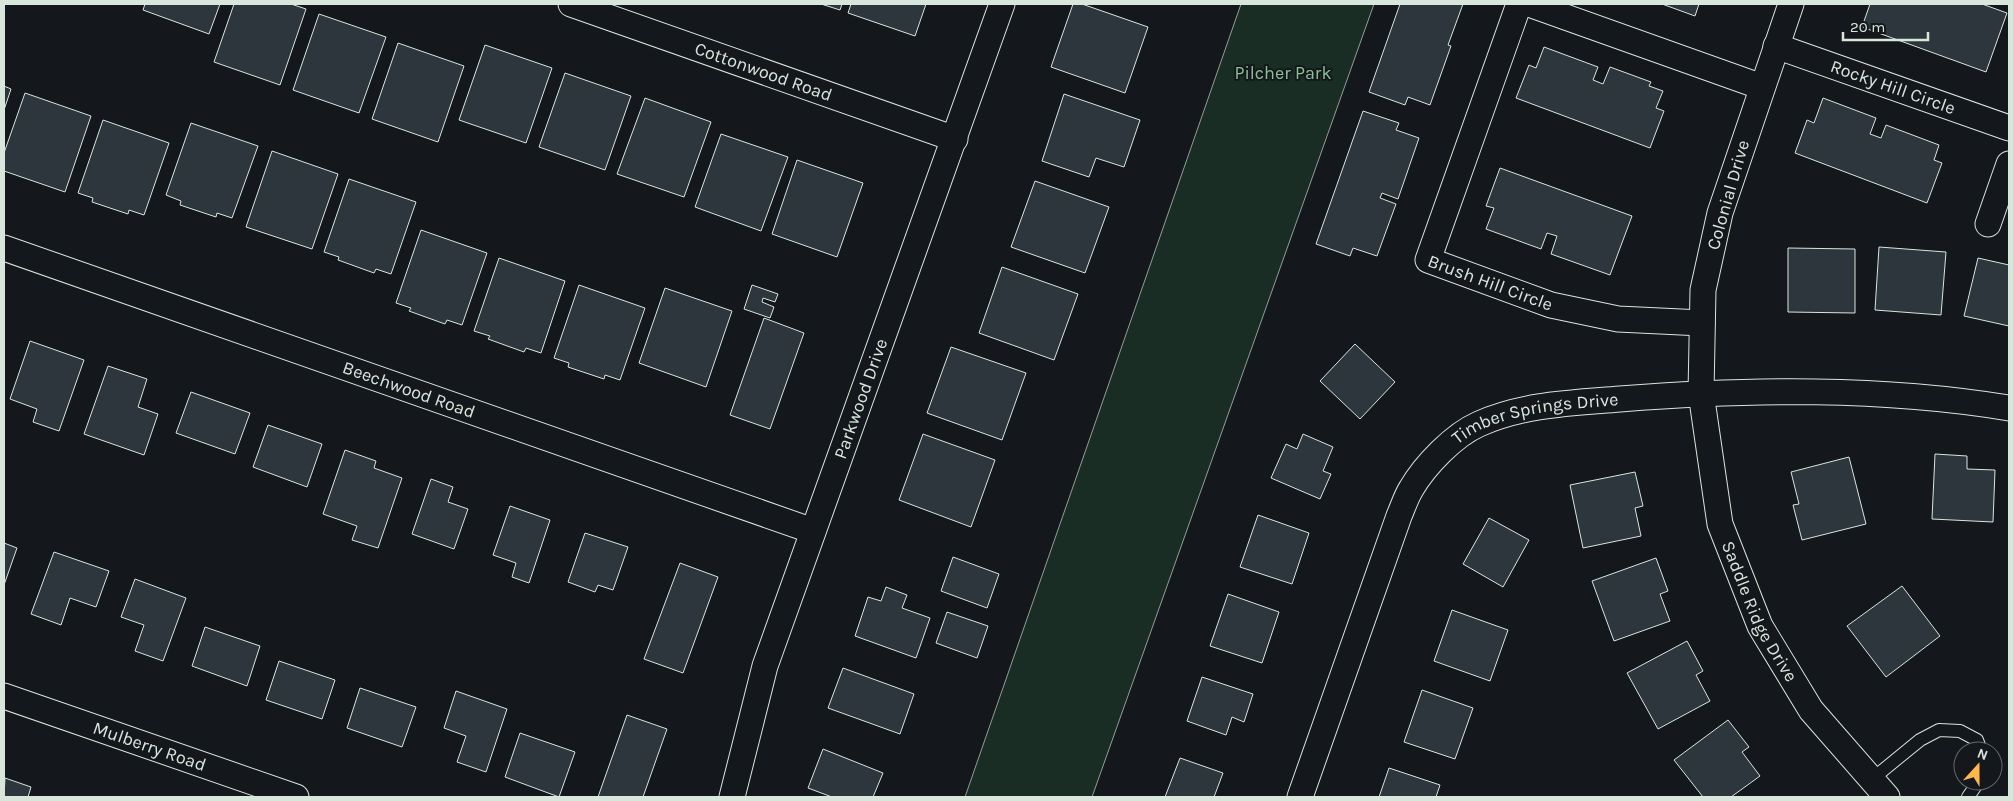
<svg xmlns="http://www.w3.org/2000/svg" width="2013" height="801" font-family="Karla,sans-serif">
<rect width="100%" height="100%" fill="#14181c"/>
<path fill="#1a2d24" stroke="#939e99" d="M1241 4H1374L1092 797H965Z"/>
<g fill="#2c363c" stroke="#d8e6dc">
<path d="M145 4H220L209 34 143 10Z"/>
<path d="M234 4H291L306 9 280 85 214 62Z"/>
<path d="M821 4H842L840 10Z"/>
<path d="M851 4H926L915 36 848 13Z"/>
<path d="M1073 4H1082L1148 27 1125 93 1051 67Z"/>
<path d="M1400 4H1463L1448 45 1451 46 1430 105 1408 97 1405 105 1369 92Z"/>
<path d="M1662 4H1699L1695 16Z"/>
<path d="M1868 4H1982L2007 13 1986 72 1862 27 1870 4Z"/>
<path d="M319 14 386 37 359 113 293 90Z"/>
<path d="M398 43 464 66 438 142 372 119Z"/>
<path d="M485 45 552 68 526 143 459 120Z"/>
<path d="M1544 47 1598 67 1593 80 1603 84 1610 67 1651 82 1649 86 1663 91 1656 108 1664 111 1650 148 1516 98 1529 65 1536 68Z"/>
<path d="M565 73 631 96 605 170 539 147Z"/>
<path d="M4 86 11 89 4 110Z"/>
<path d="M25 93 91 116 65 192 4 171V153Z"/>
<path d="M1064 94 1140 120 1124 167 1096 158 1089 177 1042 161Z"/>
<path d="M645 98 711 122 684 197 617 174Z"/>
<path d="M1823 98 1876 118 1870 134 1881 138 1886 125 1939 145 1934 160 1942 163 1927 203 1795 153 1807 120 1814 123Z"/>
<path d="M1363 111 1399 123 1396 130 1419 138 1398 199 1382 193 1380 198 1396 204 1377 256 1353 248 1350 256 1316 244Z"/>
<path d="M103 120 169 143 144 215 129 210 128 214 92 202 93 198 78 193Z"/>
<path d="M191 123 258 146 232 218 217 213 216 217 180 205 181 201 166 195Z"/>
<path d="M721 134 788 157 761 231 695 207Z"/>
<path d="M272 151 338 174 312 249 246 227Z"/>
<path d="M797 160 863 183 837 257 772 234Z"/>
<path d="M1500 168 1632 216 1610 275 1551 254 1557 236 1547 233 1541 249 1486 229 1494 208 1486 206Z"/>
<path d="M349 179 416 202 391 274 376 269 374 273 338 260 339 257 324 252Z"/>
<path d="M1035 181 1109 207 1085 273 1011 247Z"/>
<path d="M421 230 487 253 462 325 447 320 445 324 409 311 411 308 396 303Z"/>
<path d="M1879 247 1946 252 1941 315 1875 310Z"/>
<path d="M1788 248 1855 249V313L1788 312Z"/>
<path d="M499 258 565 281 541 353 526 348 524 352 488 339 490 336 474 331Z"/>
<path d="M1978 258 2009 265V326L1964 316Z"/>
<path d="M1002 267 1078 294 1054 360 979 333Z"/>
<path d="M579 285 645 308 620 380 605 375 604 379 568 367 569 363 554 358Z"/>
<path d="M752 285 778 294 775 302 763 298 762 302 774 307 770 318 744 309Z"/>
<path d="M665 288 732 311 706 387 639 363Z"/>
<path d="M764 318 804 333 770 429 730 415Z"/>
<path d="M30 341 84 360 59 431 33 422 37 409 10 399Z"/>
<path d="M1355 344 1395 382 1360 419 1320 381Z"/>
<path d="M951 347 1026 373 1002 440 927 413Z"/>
<path d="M108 366 147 379 138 407 158 414 144 455 84 434Z"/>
<path d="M191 392 250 413 235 454 176 433Z"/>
<path d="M268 425 322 444 307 487 253 467Z"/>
<path d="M923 434 995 460 971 527 899 500Z"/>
<path d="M1303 434 1333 447 1323 471 1331 474 1320 499 1271 478 1286 444 1297 449Z"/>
<path d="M345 450 376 461 374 468 402 478 378 548 352 540 357 526 323 514Z"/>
<path d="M1935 454 1967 456V469L1995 470 1993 522 1932 519Z"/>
<path d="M1849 457 1866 524 1802 540 1793 505 1799 504 1791 472Z"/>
<path d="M1635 472 1643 506 1635 508 1641 536 1583 548 1570 485Z"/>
<path d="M431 479 453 487 448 502 468 509 454 549 412 534Z"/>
<path d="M510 506 550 520 529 583 512 577 516 563 493 555Z"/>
<path d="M1258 515 1309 533 1292 584 1240 567Z"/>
<path d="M1489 518 1529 540 1503 587 1463 564Z"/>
<path d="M585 533 628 547 613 590 598 585 595 592 568 582Z"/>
<path d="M4 543 17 548 4 585Z"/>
<path d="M54 552 109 571 96 607 70 598 61 625 31 614Z"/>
<path d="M953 557 999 574 987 608 941 591Z"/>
<path d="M1656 558 1668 591 1660 594 1670 621 1614 641 1592 581Z"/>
<path d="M680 563 718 577 683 673 644 659Z"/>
<path d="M135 579 186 598 163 661 135 651 144 625 121 617Z"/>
<path d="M1902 586 1940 636 1886 677 1847 626Z"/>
<path d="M886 587 907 595 902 608 930 618 916 658 855 636 868 597 881 601Z"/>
<path d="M1228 594 1279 612 1262 663 1210 646Z"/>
<path d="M1452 610 1508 630 1490 681 1434 661Z"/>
<path d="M947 612 988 626 977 658 936 643Z"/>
<path d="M205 627 260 646 247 686 192 666Z"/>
<path d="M1687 641 1703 671 1696 675 1710 701 1658 729 1627 673Z"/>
<path d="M279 661 335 680 322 719 266 700Z"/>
<path d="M843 668 914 694 900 734 828 708Z"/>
<path d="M1202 677 1253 694 1244 722 1232 717 1226 735 1187 721Z"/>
<path d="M360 688 416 707 402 747 347 728Z"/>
<path d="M1422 690 1473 708 1455 759 1404 742Z"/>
<path d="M456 691 507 709 486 772 457 762 466 736 444 728Z"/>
<path d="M627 715 667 729 643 797H598Z"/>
<path d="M1728 720 1749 747 1742 752 1760 776 1731 797H1703L1674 760Z"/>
<path d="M520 733 575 752 559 797 505 777Z"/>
<path d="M823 749 883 773 873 797H832L808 788Z"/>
<path d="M1180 758 1223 773 1214 797H1165Z"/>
<path d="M1389 768 1440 785 1436 797H1379Z"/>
<path d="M5 778 31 787 28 797H4Z"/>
</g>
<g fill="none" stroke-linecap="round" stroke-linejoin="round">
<g stroke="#d8e6dc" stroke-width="14">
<g id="service">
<path d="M1871 780 1920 740 1939 730 1960 731 1977 740 1981 751"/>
<path d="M1968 797 1979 781"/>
</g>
</g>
<g stroke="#d8e6dc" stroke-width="27">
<g id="minor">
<path id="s1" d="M571 4 955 139"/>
<path id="s2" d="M1519 4 1428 260 1551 305 1618 319 1702 323"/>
<path d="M1529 4 1762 87"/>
<path id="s3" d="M1791 4 1720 213 1703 290 1701 393 1720 524 1760 626 1811 710 1887 797"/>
<path id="s4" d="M1776 46 2009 128"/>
<path d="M1988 224 2009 164"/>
<path id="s5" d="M4 248 813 531"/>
<path id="s6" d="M4 696 296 797"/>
<path id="s7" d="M732 797 765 666 1002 4"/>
<path id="s8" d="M1300 797 1399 516C1403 507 1406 497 1411 489 1425 465 1454 435 1479 424 1524 404 1572 403 1620 399 1750 389 1881 387 2009 408"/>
</g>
</g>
<use href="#service" stroke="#14181c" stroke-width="12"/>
<use href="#minor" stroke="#14181c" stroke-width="25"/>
</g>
<g text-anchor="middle" stroke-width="4" stroke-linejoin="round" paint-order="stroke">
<g font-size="18" fill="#d8e6dc" stroke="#14181c">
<text dy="6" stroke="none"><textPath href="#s1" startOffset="204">Cottonwood Road</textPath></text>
<text dy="6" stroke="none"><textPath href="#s4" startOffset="124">Rocky Hill Circle</textPath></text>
<text transform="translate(1728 195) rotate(-74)" y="6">Colonial Drive</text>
<text dy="6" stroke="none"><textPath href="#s2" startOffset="338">Brush Hill Circle</textPath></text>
<text dy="6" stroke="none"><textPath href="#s5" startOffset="429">Beechwood Road</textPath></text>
<text dy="6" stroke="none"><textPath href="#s7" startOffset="419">Parkwood Drive</textPath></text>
<text dy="6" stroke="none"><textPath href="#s8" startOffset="479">Timber Springs Drive</textPath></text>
<text dy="6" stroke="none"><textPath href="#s3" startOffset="631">Saddle Ridge Drive</textPath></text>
<text dy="6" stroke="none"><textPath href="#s6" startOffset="154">Mulberry Road</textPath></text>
</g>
<g font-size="18" fill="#8ac095" stroke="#14181c">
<text x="1283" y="79">Pilcher Park</text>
</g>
</g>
<rect width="2013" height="801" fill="none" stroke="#d8e6dc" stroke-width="10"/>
<g transform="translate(1978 766) rotate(21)"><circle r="24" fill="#14181c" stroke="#626a69"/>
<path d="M0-4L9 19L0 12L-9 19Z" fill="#ffb74d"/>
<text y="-8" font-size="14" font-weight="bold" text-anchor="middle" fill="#d8e6dc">N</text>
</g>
<path d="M1843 32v8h85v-8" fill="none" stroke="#d8e6dc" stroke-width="2.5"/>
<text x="1850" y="32" font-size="15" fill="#d8e6dc" stroke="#14181c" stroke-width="4" paint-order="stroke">20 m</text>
</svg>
